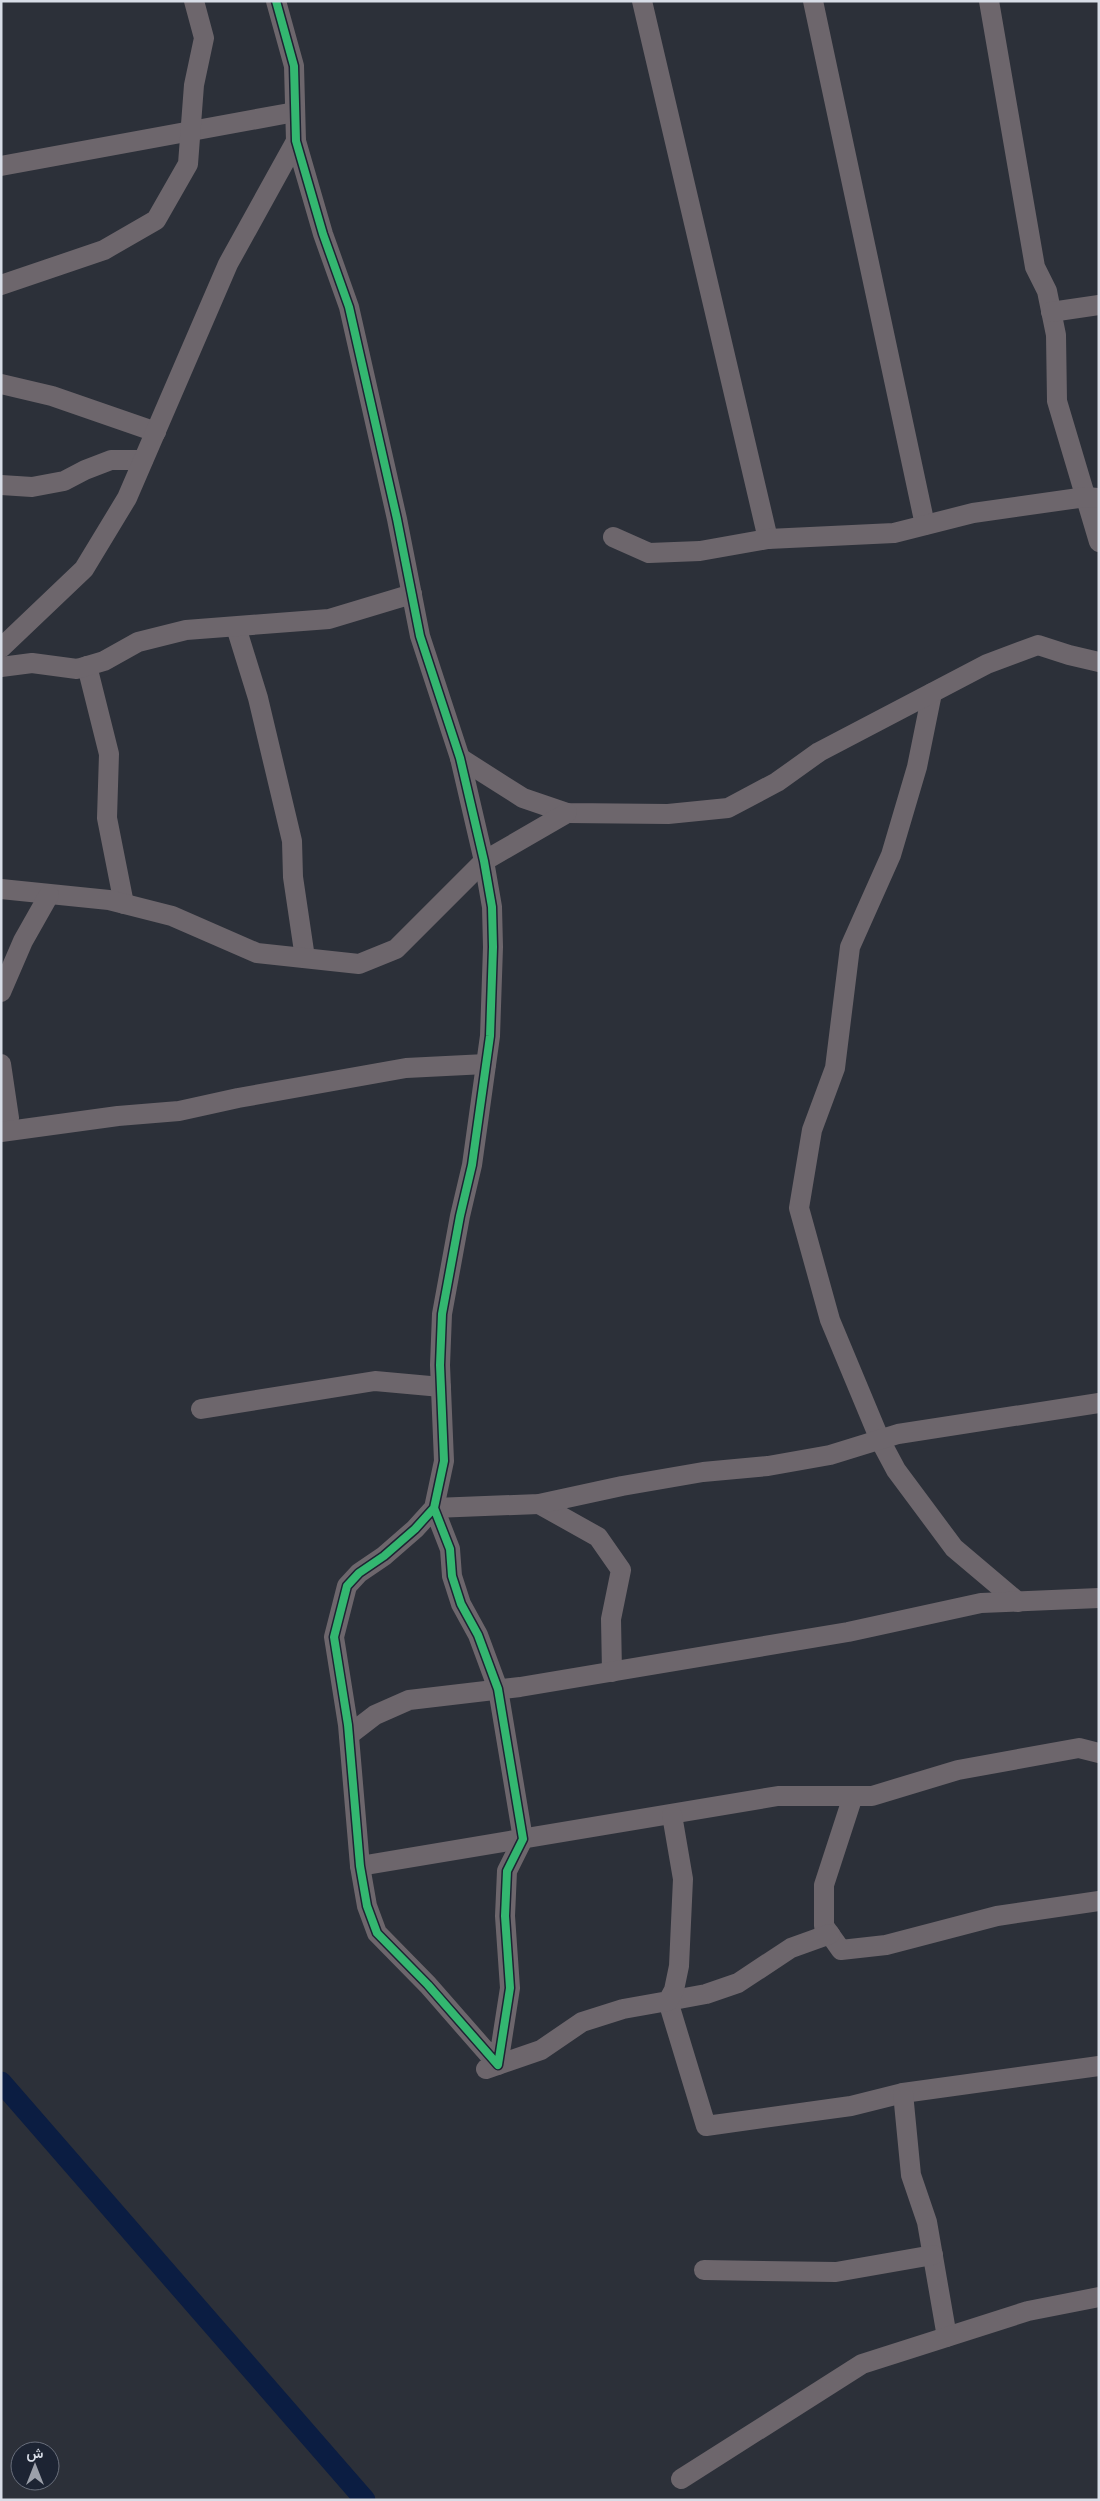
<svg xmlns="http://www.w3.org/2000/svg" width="1100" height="2501" font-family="'DM Sans',Vazirmatn,sans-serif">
<rect width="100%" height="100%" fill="#2c3039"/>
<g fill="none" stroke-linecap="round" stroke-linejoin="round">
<path stroke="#0b1d42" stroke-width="21" d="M1 2082 365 2500"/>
<g stroke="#6d666c" stroke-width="20">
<path d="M276 1 294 66 296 141 323 234 349 307 397 519 420 636 460 758 484 861 492 907 493 947 490 1036 472 1165 460 1216 442 1314 440 1365 444 1461 434 1508 415 1529 384 1556 359 1573 347 1586 334 1637 348 1725 360 1866 367 1906 377 1933 428 1985 498 2065 510 1988 505 1916 507 1871 523 1839 498 1689 478 1635 461 1604 452 1576 450 1549 434 1508"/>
<path d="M642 1 768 539"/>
<path d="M813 1 925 525"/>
<path d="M989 1 1035 267 1047 291 1056 335 1057 401 1099 542"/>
<path d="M1 166 295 112"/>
<path d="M1 285 104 250 156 220 188 164 194 85 204 38 194 1"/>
<path d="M1051 312 1099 305"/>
<path d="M1 384 52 396 156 432"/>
<path d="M1 485 32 487 64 481 85 470 111 460H143"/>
<path d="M613 537 649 553 700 551 768 539 894 533 973 513 1086 497 1098 498"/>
<path d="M236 627 258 698 292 841 293 877 305 958"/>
<path d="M1 648 84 569 127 498 228 264 296 141"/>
<path d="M87 666 109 754 107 818 124 904"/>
<path d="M1 667 32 663 77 669 104 661 138 642 186 630 329 619 412 594"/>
<path d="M932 693 917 767 891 855 850 947 835 1068 812 1130 799 1208 830 1320 880 1440 896 1470 954 1548 1018 1602"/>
<path d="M460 758 523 798 567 813 668 814 728 808 777 782 819 752 987 664 1038 645 1069 655 1099 662"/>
<path d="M1 889 109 900 172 916 257 953 359 964 396 949 484 861 567 813"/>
<path d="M1 992 23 941 49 895"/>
<path d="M1 1064 9 1118 1 1127"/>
<path d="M1 1132 118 1116 179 1111 238 1098 406 1068 486 1064"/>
<path d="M201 1409 375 1381 441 1387"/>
<path d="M539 1504 598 1537 621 1570 611 1619 612 1672"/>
<path d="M434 1508 539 1504 622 1486 703 1472 768 1466 830 1455 898 1434 1099 1403"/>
<path d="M349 1735 375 1715 409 1700 520 1687 848 1632 981 1603 1099 1598"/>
<path d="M853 1796 824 1885V1926L841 1950 886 1945 997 1916 1099 1901"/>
<path d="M360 1866 778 1796H872L958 1770 1079 1748 1099 1753"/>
<path d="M830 1934 791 1948 738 1983 706 1994 668 2001 706 2126 851 2106 903 2093 1099 2066"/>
<path d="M486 2069 541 2050 582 2022 623 2009 668 2001 674 1990 679 1966 683 1879 672 1815"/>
<path d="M903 2093 911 2175 927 2222 947 2337"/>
<path d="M704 2270 836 2272 933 2255"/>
<path d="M681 2479 862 2364 1028 2311 1099 2297"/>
</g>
<g stroke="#1d2433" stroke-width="11">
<path id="cycleway" d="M276 1 294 66 296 141 323 234 349 307 397 519 420 636 460 758 484 861 492 907 493 947 490 1036 472 1165 460 1216 442 1314 440 1365 444 1461 434 1508 415 1529 384 1556 359 1573 347 1586 334 1637 348 1725 360 1866 367 1906 377 1933 428 1985 498 2065 510 1988 505 1916 507 1871 523 1839 498 1689 478 1635 461 1604 452 1576 450 1549 434 1508"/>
</g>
<use href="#cycleway" stroke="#33b770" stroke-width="8"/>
</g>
<rect width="1100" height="2501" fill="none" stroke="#d8dde7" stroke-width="5"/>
<g transform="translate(35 2466)"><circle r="24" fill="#1d2433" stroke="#686e7b"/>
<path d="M0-4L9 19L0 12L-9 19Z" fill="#9ca0aa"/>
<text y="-8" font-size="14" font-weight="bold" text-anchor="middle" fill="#d8dde7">ش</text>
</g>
</svg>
